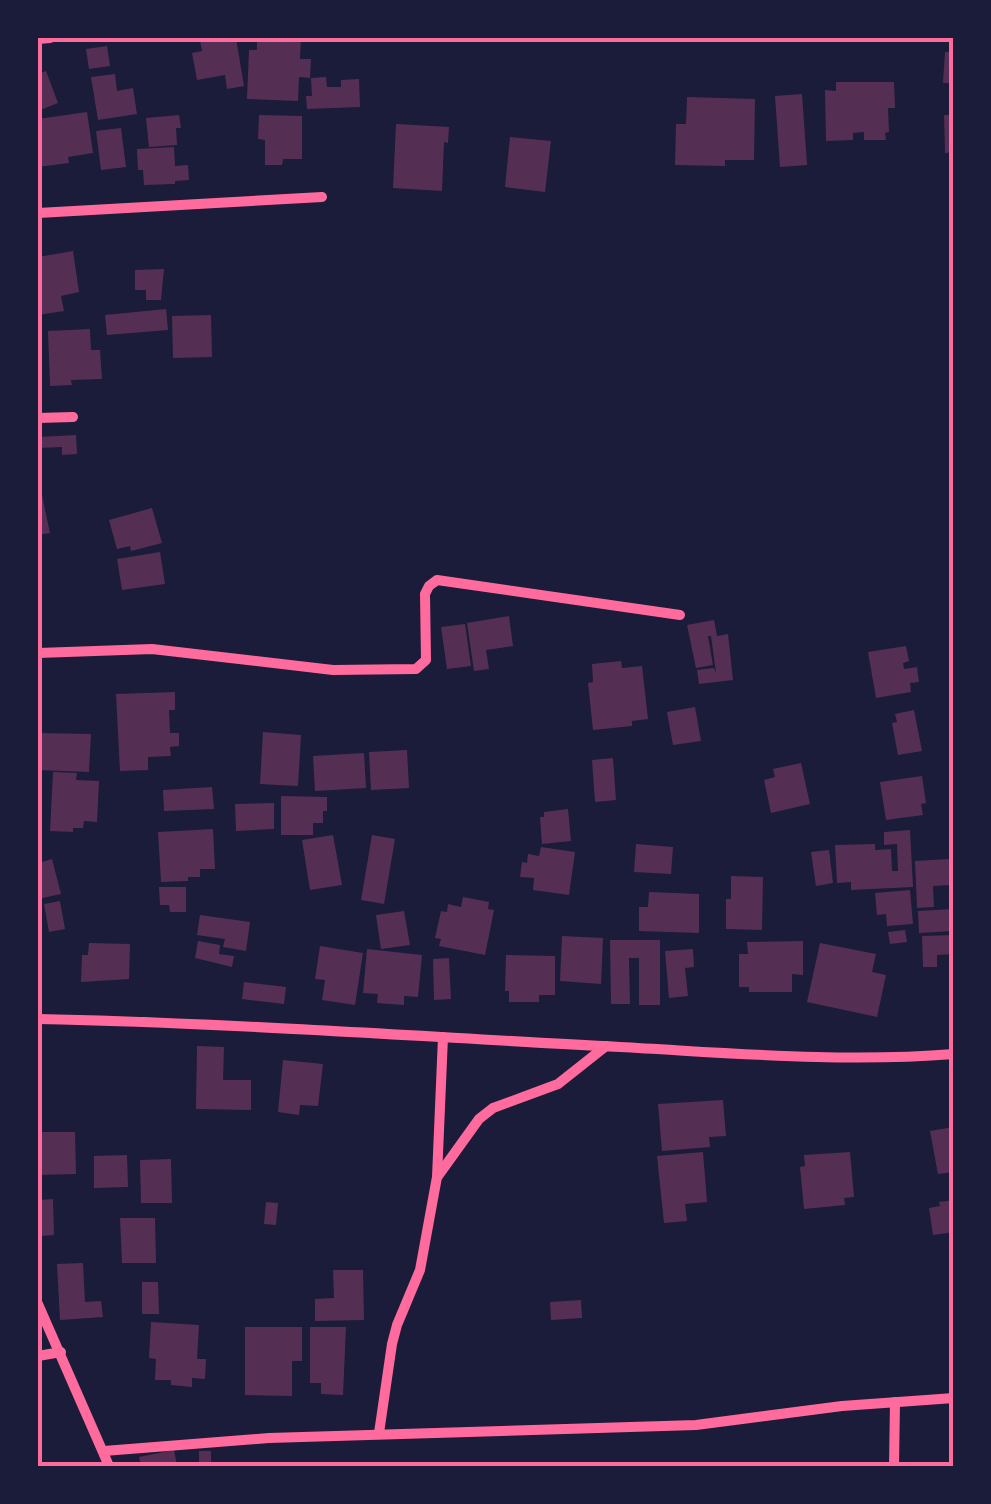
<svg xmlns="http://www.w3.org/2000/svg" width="991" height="1504" font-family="Signika,sans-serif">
<rect width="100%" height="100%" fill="#1b1b3a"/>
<g fill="#542f53">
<path d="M215 38H236L244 86 227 89 225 75 197 80 192 53 202 51 200 40Z"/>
<path d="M276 38H301L300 59H311L310 78 299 77 298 101 247 99 249 50H257V41L276 42Z"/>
<path d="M107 46 110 66 89 69 86 49Z"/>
<path d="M945 52H954V83H943Z"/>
<path d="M46 71 58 103 38 111V74Z"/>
<path d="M115 74 117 91 133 88 137 114 98 120 91 77Z"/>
<path d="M326 77 327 87H341V80L359 79 360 107 307 109 306 96H312L311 78Z"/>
<path d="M836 82H894L895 108H888L889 132 885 133 886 140H864V132L853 133V140L826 141 825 90 836 91Z"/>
<path d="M802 94 807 165 780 167 775 96Z"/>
<path d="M687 97 755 99 754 160H725V166L675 165 676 124H686Z"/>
<path d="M87 112 93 153 68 157 69 163 38 167V119Z"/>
<path d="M179 115 181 128H176L177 145 149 147 146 118Z"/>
<path d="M259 115 302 116V159H283L282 165H265V140L258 139Z"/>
<path d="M944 115H954V152L945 153Z"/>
<path d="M396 124 449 127 448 143 444 142 442 191 393 188Z"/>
<path d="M121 128 126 167 101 170 96 131Z"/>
<path d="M510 137 551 141 545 192 505 187Z"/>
<path d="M174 147 175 166 188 165 189 180 175 181V184L144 185 143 170H138L137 149Z"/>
<path d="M73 251 79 292 61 296 64 311 38 315V257Z"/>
<path d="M164 269 161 300H146V290H135V270Z"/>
<path d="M166 309 168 330 107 335 105 315Z"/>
<path d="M211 315 212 357 173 358 172 316Z"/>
<path d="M90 329 91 350H100L102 379 71 380 72 385 50 386 48 331Z"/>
<path d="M76 435 77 454 62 455V447L38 448V437Z"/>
<path d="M38 476 50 533 38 535Z"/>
<path d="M152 508 162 543 131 551 130 546 117 549 109 520Z"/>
<path d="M160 552 165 584 122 590 117 559Z"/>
<path d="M509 616 513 646 486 650 489 669 474 671 467 623Z"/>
<path d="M714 620 717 636 728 634 733 680 699 684 697 670 714 668 716 673 711 636H708L713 665 696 668 687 625Z"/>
<path d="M465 624 471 666 447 669 441 627Z"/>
<path d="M906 646 909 661 903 663 904 669 917 667 919 682 910 683 911 692 876 698 868 652Z"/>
<path d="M621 661 622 668 642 666 648 719 632 721V726L593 730 588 683 593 682 592 664Z"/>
<path d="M175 692V710H169L170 733H179V746L170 747 171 756 148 757V770L120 771 116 694Z"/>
<path d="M695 707 701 741 673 745 667 712Z"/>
<path d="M914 710 922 751 898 755 892 723 897 722 895 714Z"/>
<path d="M263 732 301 735 298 786 260 784Z"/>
<path d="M38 733 91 734 89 772 38 770Z"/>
<path d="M407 750 409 788 371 790 369 752Z"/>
<path d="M364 753 366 788 315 791 313 756Z"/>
<path d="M613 758 616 800 595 802 592 760Z"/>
<path d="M801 763 810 804 771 813 764 780 775 777 773 769Z"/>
<path d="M53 772 77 773 76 780 99 781 97 822 84 821 83 828H73V832L50 831Z"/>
<path d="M922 776 926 803 921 804 923 815 886 820 880 782Z"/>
<path d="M212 787 214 809 164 811 163 790Z"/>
<path d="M281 796 327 797V811H323V823H313V835H281Z"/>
<path d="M274 803V829L236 831 235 804Z"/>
<path d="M568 809 571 841 542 844 540 817H544V812Z"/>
<path d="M213 829 215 869H200V877H188V881L161 882 158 832Z"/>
<path d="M910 830 913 887 851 890V882L837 883 835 845 875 844V850L891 849 892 871H898L897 844 884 845V832Z"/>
<path d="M333 835 342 885 310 890 302 840Z"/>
<path d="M372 835 395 839 384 904 361 900Z"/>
<path d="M636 844 673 847 671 874 634 872Z"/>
<path d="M541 847 575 852 569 895 533 890 534 878 520 877 522 862 527 863 528 854 539 856Z"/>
<path d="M829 850 833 883 816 886 811 852Z"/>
<path d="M52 859 61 894 38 899V863Z"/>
<path d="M950 859 951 885 933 886 934 907 917 908 915 861Z"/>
<path d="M731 876 763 877 762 930 726 929V899H731Z"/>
<path d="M159 887H186V912H170L169 905H160Z"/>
<path d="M910 890 913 924 887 926 886 914 877 915 875 893Z"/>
<path d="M649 892 699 894V933L639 931V907H648Z"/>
<path d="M463 897 489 902 488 909 494 910 485 955 439 946 441 939 435 938 441 911 447 912 448 904 461 907Z"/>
<path d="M60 901 65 929 49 932 44 904Z"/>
<path d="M954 909V931L919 933 918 911Z"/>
<path d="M404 911 410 945 381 949 376 915Z"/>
<path d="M200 915 250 922 246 951 223 947 225 939 197 935Z"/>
<path d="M905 930 907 942 890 944 888 932Z"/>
<path d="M954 935V954L937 955V967H923L922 936Z"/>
<path d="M562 936 603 938 601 984 560 981Z"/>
<path d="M610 940H660V1005H639V958H629L630 1004H611Z"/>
<path d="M198 941 220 945 219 954 234 956 232 967 195 958Z"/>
<path d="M803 941V975L792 974V992H749V987H739V954H748L747 942Z"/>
<path d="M89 943 130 944 129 979 81 982 82 955H88Z"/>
<path d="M820 943 876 954 872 972 886 975 877 1017 807 1002Z"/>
<path d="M320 946 363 953 355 1005 322 1000 325 980 315 979Z"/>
<path d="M367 949 422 955 418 997 404 996V1005L377 1003 378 994 363 993Z"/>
<path d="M693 949 694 967 685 968 688 996 669 998 665 951Z"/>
<path d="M506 955 555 956V995H539V1002H509V991H505Z"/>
<path d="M449 958 451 999 434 1000 433 959Z"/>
<path d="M244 982 286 987 284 1004 242 999Z"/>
<path d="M197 1046 224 1047 223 1080H251V1110L196 1109Z"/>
<path d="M283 1060 323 1064 318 1106 300 1105 299 1115 278 1112Z"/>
<path d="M723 1100 726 1136 709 1137 710 1147 662 1151 658 1104Z"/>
<path d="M954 1127V1172L938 1174 930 1131Z"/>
<path d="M38 1132H75L76 1174 38 1175Z"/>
<path d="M703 1152 707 1202 685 1204 687 1221 664 1223 657 1156Z"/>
<path d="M850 1152 854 1197 844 1198 845 1205 804 1209 800 1167 805 1166 804 1155Z"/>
<path d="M127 1155 128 1187 94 1188V1156Z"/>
<path d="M171 1159 172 1203H141L140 1160Z"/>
<path d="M53 1199 54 1235 38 1236V1200Z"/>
<path d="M954 1200V1232L933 1235 929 1208 940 1206 939 1202Z"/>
<path d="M266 1202 278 1203 276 1225 264 1224Z"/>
<path d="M120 1218H155L156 1263H122Z"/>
<path d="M83 1263 85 1302 101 1301 103 1317 60 1320 57 1264Z"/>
<path d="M333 1270H363L364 1320 315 1321V1299L334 1298Z"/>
<path d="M142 1282H158L159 1314H142Z"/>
<path d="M581 1300 582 1318 551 1320 550 1302Z"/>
<path d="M151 1322 199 1325 197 1359H206L205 1379 192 1378V1387L171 1385V1380H155L156 1359 149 1358Z"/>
<path d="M245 1327H302V1361H292V1396L245 1395Z"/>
<path d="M310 1327H346L343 1395 321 1394V1383H310Z"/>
<path d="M174 1450 177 1466H141L139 1457Z"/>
<rect x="199" y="1451" width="12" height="15"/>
</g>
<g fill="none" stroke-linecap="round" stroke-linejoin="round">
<g stroke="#ff6b9d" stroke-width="10">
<path d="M38 39 50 38"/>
<path d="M38 213 322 197"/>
<path d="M38 418 73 417"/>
<path d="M38 653 152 649 333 670 416 669 426 660 425 594 429 586 437 580 680 615"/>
<path d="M38 1019C232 1023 426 1037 620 1047 732 1053 842 1063 954 1054"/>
<path d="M438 1176 479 1119 493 1108 558 1084 606 1046"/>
<path d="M38 1304 109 1466"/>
<path d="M38 1356 61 1352"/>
<path d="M379 1433 392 1344 397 1325 420 1270 437 1177 443 1037"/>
<path d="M104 1451 269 1438 696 1425 842 1406 954 1398"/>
<path d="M894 1466 895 1402"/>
</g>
</g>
<rect width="991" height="1504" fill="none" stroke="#1b1b3a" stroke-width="80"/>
<rect x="40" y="40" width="911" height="1424" fill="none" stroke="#ff6b9d" stroke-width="4"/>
</svg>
